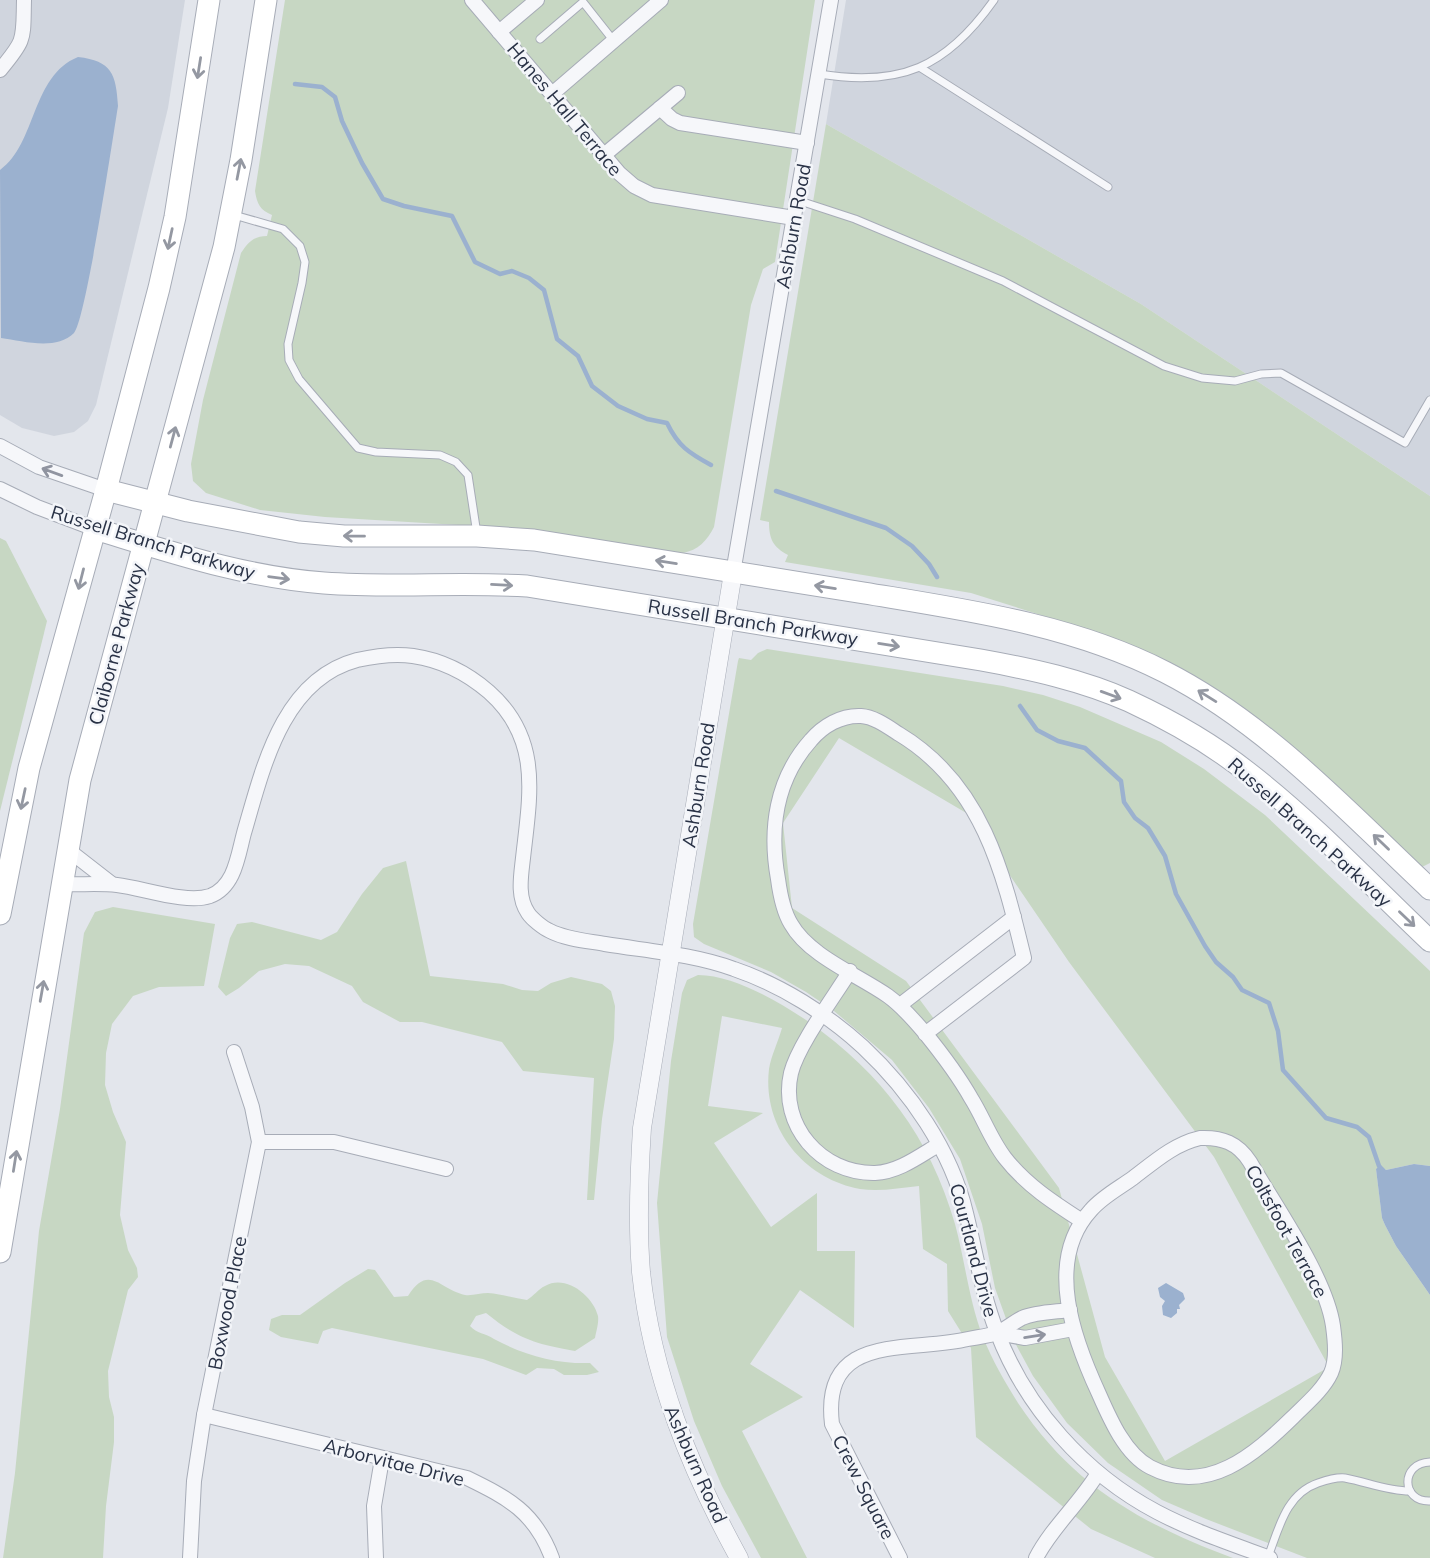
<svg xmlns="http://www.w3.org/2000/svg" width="1430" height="1558" font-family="Mulish,sans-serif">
<rect width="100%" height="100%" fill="#e3e6ec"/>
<g fill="#d0d5de">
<path d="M0 0H185L168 108 96 405 88 421 74 432 54 436 22 428 0 415Z"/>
<path d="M846 0H1430V496L1141 304 826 124Z"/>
</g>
<g fill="#c7d7c3" fill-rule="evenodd">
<path d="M285 0H815L775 262 763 269 751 305 714 527C707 541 698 550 683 553L508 528 325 517 260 510 206 493 193 481 191 464 203 400 241 253C248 242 254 236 267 236L272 215C260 210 257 204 255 191Z"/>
<path d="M826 124 1141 304 1430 496V863L1422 867 1280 735 1221 693 1163 660 1107 636 971 593 785 562 788 555C773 547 769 539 769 522L760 520Z"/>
<path d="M0 538 6 541 47 621 0 811Z"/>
<path d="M767 649 1003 686 1043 695 1080 707 1161 742 1204 769 1265 815 1430 971V1166L1414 1164 1386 1170 1383 1168 1376 1169 1382 1218 1385 1225 1396 1246 1430 1295V1558H1307L1206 1519 1162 1500 1108 1463 1067 1423 1033 1376 1014 1341 995 1288 982 1224 960 1159 929 1108 892 1060 834 1011 806 992 771 972 704 944 694 937 693 924 738 661 739 658 751 660 758 653ZM839 738 968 814 1069 962 1214 1157 1329 1367 1165 1461 1105 1357 1059 1188 906 981 792 908 783 823Z"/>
<path d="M406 861 430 976 503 984 522 990 538 991 551 983 571 977 602 984 611 991 615 1006 614 1039 602 1119 594 1200H587L594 1078 523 1071 502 1042 422 1022H400L363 1002 352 986 309 966 285 964 259 971 239 988 226 996 218 987 230 938 237 924 252 922 321 940 337 932 362 894 383 868Z"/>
<path d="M113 907 215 924 204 986 159 987 133 996 112 1024 106 1053 105 1085 113 1112 126 1142 120 1215 128 1250 137 1268 138 1277 128 1290 108 1371 109 1397 114 1417V1442L106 1506 103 1558H3L15 1473 39 1231 60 1109 84 933 95 912Z"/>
<path d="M698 975C734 975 779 1002 809 1022 882 1074 930 1137 955 1224 965 1261 969 1301 983 1337 992 1360 1005 1382 1018 1403 1074 1487 1142 1524 1233 1558H1155L1091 1529 976 1437 971 1348 948 1311 947 1264 923 1249 919 1186C900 1188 879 1192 860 1189 804 1179 762 1128 769 1069 771 1056 778 1042 782 1028L722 1016 708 1106 763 1113 714 1143 771 1227 817 1193V1251H855L854 1328 800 1290 750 1364 803 1397 742 1431 807 1558H761L722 1486 694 1421 667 1337 657 1203 671 1061 682 993 687 980Z"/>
<path d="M368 1269 375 1270 394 1297 408 1296C429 1263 440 1290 465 1295 472 1296 481 1293 488 1293 501 1294 514 1298 527 1300 534 1296 538 1289 545 1286 566 1274 593 1296 598 1316 599 1323 596 1332 595 1338L575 1351C535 1344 518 1339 486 1313L476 1316 470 1326C477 1334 485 1333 494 1339 524 1355 556 1364 590 1363L599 1372 587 1375H564L554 1369 537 1368 526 1375 483 1359 332 1328 323 1331 318 1344 281 1337 269 1330 271 1319 282 1315H300L345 1283Z"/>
</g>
<g fill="#9bb1cf">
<path d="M78 57C112 61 116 74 118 106 113 137 86 319 74 333 56 351 23 341 1 338L0 170C37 143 31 76 78 57Z"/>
<path d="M1414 1164 1430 1166V1295L1396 1246 1385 1225 1382 1218 1376 1169 1381 1165 1386 1170Z"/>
<path d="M1166 1283 1183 1293 1185 1299 1179 1305 1180 1309H1177V1313L1171 1318 1163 1315 1162 1306 1165 1301 1160 1297 1158 1288Z"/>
</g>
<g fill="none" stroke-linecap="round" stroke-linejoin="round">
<g stroke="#9bb1cf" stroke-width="4.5">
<path d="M295 84 322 87 335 97 342 121 362 163 383 199 404 206 452 216 475 262 500 274 512 271 529 278 544 290 557 339 578 356 592 386 618 406 647 419 667 423C678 446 689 453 711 465"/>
<path d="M776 491 886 528 912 546 929 564 937 577"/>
<path d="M1020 706 1037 730 1058 741 1085 748 1121 781 1124 802 1135 818 1148 828 1165 856 1176 894 1205 946 1216 962 1233 977 1242 990 1269 1003 1278 1031 1283 1070 1326 1118 1357 1127 1369 1137 1379 1166"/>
</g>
<g stroke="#a7acb7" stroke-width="9">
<g id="service">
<path d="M540 39 583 2 613 40"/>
<path d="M921 68 1108 187"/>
<path d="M819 74C900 87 946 68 994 0"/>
<path d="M797 200 855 219 1003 281 1164 366 1202 378 1235 381 1261 374 1281 373 1405 443 1430 400"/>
<path d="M234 215 283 229 300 246 305 262 302 283 288 344 289 360 299 379 358 448 376 452 440 455 456 462 468 475 477 534"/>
<path d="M1430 1462C1400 1463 1401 1502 1430 1501"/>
<path d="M1268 1557C1279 1528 1286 1494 1318 1483 1327 1480 1336 1477 1345 1478 1367 1482 1387 1491 1410 1491"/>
</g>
</g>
<g stroke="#a7acb7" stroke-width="16">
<g id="minor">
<path d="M472 0 619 173 634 186 652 195 794 218"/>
<path d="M499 32 537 0"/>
<path d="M0 70C26 39 23 40 24 0"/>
<path d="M552 94 661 0"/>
<path d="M660 108 672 119 680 123 807 143"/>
<path d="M604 155 678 93"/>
<path d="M0 446 39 467 106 490"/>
<path d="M0 489 37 507 95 529"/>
<path d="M733 573 831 0"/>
<path d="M67 849 112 884"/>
<path d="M60 884C79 885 99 883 117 885 143 888 186 904 210 896 235 887 238 855 244 833 263 768 282 680 357 660 375 656 394 653 413 656 441 660 467 673 489 692 542 739 530 795 523 858 521 876 517 897 528 913 532 919 543 928 550 931 565 939 588 941 605 944 648 951 693 954 734 969 781 985 827 1014 863 1047 910 1091 951 1150 966 1213 976 1253 982 1294 997 1332 1026 1408 1085 1474 1157 1512 1193 1531 1232 1544 1270 1558"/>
<path d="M850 971C834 997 798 1045 791 1073 779 1125 821 1174 875 1173 898 1172 918 1157 938 1145"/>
<path d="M900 1005 1014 917"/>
<path d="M925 1034 1024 958C1003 871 982 784 899 734 888 727 875 717 861 716 841 715 823 726 811 740 776 779 769 829 778 879 780 894 783 911 791 924 809 956 858 975 888 996 902 1006 914 1020 925 1033 942 1054 958 1075 971 1098 983 1117 991 1140 1005 1158 1026 1185 1054 1203 1082 1221"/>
<path d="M1200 1138C1222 1137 1238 1143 1250 1162 1275 1206 1326 1277 1333 1326 1335 1341 1337 1359 1331 1373 1323 1390 1306 1404 1293 1417 1255 1454 1207 1497 1150 1467 1125 1454 1110 1419 1099 1394 1074 1340 1044 1261 1091 1210 1102 1197 1119 1188 1133 1178 1154 1162 1174 1144 1200 1138Z"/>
<path d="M259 1142H334L446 1169"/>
<path d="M997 1333 1025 1338 1073 1329"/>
<path d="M204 1415 467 1478C508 1498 535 1512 552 1558"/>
<path d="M190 1558 194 1481 204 1415 259 1142 252 1107 234 1052"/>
<path d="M376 1558 374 1506 382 1459"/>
<path d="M900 1558 832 1424C821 1331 909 1353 968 1339 978 1337 990 1336 999 1332 1007 1328 1014 1322 1022 1318 1036 1312 1055 1312 1070 1310"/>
<path d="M1036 1558C1052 1527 1080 1503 1098 1473"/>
</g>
</g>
<g stroke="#a7acb7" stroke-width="19">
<path id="tertiary" d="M733 573 642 1128C639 1176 637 1224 641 1272 652 1375 690 1469 739 1558"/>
</g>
<g stroke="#a7acb7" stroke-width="23">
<g id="secondary">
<path d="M106 490 188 511 299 532 344 536H477L534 540C644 558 754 575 864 593 966 610 1071 624 1165 672 1267 724 1347 811 1430 889"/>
<path d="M95 529C171 552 244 577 324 583 391 588 459 582 527 586L981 660C1031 669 1082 680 1129 701 1172 721 1214 745 1251 775 1315 825 1371 885 1430 941"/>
<path d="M0 914 29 768 106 490 159 288 175 217 209 0"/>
<path d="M0 1252 80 780 224 247 241 160 266 0"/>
</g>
</g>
<use href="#service" stroke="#f6f7fa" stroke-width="7"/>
<use href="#minor" stroke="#f6f7fa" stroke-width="14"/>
<use href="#tertiary" stroke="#f6f7fa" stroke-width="18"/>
<use href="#secondary" stroke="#fff" stroke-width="21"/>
</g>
<defs><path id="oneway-shaft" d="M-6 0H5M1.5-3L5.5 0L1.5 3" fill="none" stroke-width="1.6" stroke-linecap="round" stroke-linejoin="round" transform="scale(1.75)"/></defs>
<g stroke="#9498a2">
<use href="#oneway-shaft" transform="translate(199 68) rotate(99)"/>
<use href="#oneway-shaft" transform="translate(239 169) rotate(-79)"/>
<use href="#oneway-shaft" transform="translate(170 239) rotate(102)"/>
<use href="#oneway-shaft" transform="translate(173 437) rotate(-75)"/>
<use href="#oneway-shaft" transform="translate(354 536) rotate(-179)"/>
<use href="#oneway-shaft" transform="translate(666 562) rotate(-171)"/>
<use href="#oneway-shaft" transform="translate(279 578) rotate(8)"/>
<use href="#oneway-shaft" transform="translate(81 579) rotate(104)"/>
<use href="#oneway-shaft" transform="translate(502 585) rotate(3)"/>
<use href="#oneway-shaft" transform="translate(825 587) rotate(-171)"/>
<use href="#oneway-shaft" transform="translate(889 645) rotate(9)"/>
<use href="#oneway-shaft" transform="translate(1111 695) rotate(20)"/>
<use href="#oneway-shaft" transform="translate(1207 696) rotate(-148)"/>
<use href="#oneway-shaft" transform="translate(23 799) rotate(102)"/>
<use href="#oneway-shaft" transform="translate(1381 842) rotate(-136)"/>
<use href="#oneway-shaft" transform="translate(1407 919) rotate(44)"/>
<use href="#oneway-shaft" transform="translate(42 991) rotate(-80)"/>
<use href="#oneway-shaft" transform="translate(15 1161) rotate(-81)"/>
</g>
<g stroke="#9094a0">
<use href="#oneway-shaft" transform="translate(52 472) rotate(-160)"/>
<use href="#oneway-shaft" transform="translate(1035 1336) rotate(-9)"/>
</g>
<g text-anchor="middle" stroke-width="5" stroke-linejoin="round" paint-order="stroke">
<g font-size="19" fill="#293246" stroke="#f3f5f9">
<text transform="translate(565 109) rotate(50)" y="7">Hanes Hall Terrace</text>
<text transform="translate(793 226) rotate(-80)" y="7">Ashburn Road</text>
<text transform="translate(153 542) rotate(17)" y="7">Russell Branch Parkway</text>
<text transform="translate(753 622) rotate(9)" y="7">Russell Branch Parkway</text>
<text transform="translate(116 644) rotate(-75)" y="7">Claiborne Parkway</text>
<text transform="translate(698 785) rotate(-81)" y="7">Ashburn Road</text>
<text transform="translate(1310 832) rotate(42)" y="7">Russell Branch Parkway</text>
<text transform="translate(1287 1231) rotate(61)" y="7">Coltsfoot Terrace</text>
<text transform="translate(974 1250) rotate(75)" y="7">Courtland Drive</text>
<text transform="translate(227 1303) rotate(-79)" y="7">Boxwood Place</text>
<text transform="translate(394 1462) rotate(14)" y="7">Arborvitae Drive</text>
<text transform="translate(696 1464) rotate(66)" y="7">Ashburn Road</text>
<text transform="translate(864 1487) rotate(63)" y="7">Crew Square</text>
</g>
</g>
</svg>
